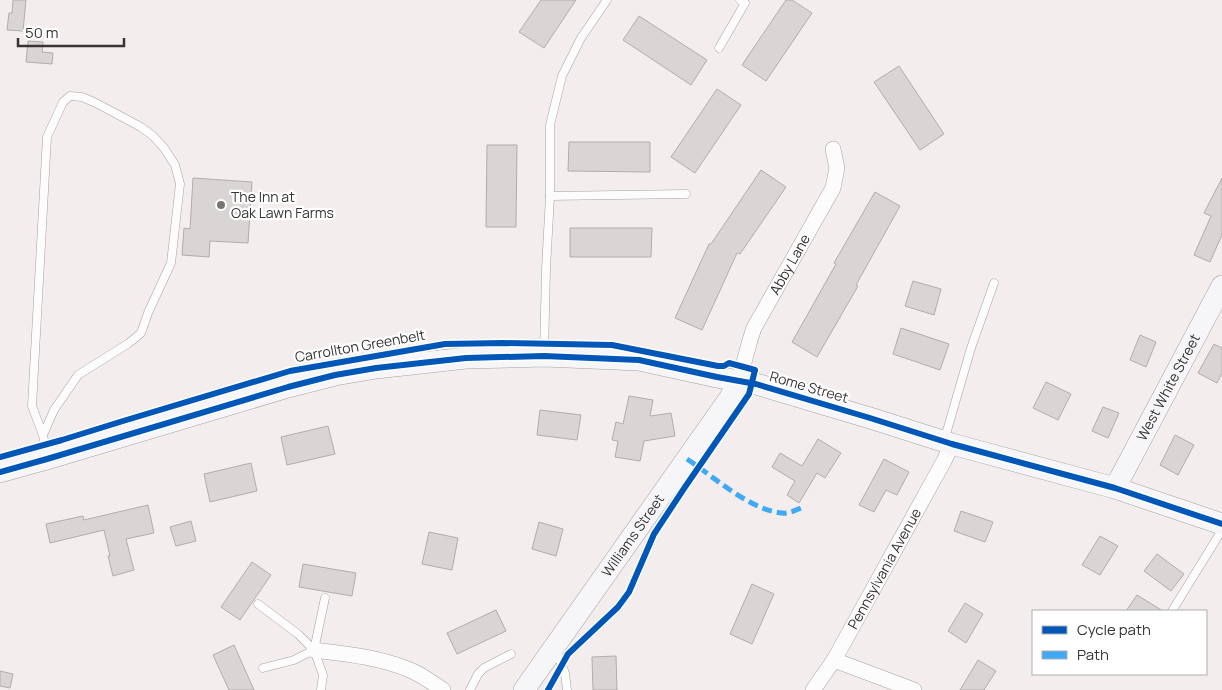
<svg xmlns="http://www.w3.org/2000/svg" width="1222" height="690" font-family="Manrope,sans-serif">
<rect width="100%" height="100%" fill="#f3eeed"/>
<g fill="#d9d5d4" stroke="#b0adac">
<path d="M13 0H26L23 31 7 30 9 13H12Z"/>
<path d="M541 0H576L544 48 519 32Z"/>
<path d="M786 0H792L812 13 766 81 742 65Z"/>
<path d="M639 16 707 60 691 85 623 40Z"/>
<path d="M28 41 43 42 42 52 53 53 52 64 26 62Z"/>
<path d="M899 66 944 134 920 150 874 82Z"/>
<path d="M717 89 741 105 695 173 671 157Z"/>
<path d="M569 142H650V172L568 171Z"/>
<path d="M487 145H517L516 227H486Z"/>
<path d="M761 170 786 187 740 254 737 253 702 330 675 318 709 244H711Z"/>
<path d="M193 178 252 182 248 243 210 241 209 257 182 255 184 228 190 229Z"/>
<path d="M1222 178V235L1210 262 1194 255 1211 216 1204 213Z"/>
<path d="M875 192 900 206 856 285 858 286 817 357 792 342 836 264 834 263Z"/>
<path d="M570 228H652L651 257H570Z"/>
<path d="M913 281 941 289 934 315 905 306Z"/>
<path d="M901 328 949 344 940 370 893 354Z"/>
<path d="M1140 335 1156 342 1146 367 1130 360Z"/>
<path d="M1214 344 1222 348V373L1217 383 1198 373Z"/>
<path d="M1046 382 1071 394 1058 420 1033 408Z"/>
<path d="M629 396 653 400 650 416 671 413 675 436 644 441 640 461 615 457 618 441 612 440 616 422 623 424Z"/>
<path d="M1103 407 1119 413 1108 438 1092 431Z"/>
<path d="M540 410 581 415 577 440 537 435Z"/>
<path d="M328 426 335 454 287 465 281 437Z"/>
<path d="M1175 435 1194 445 1178 475 1160 465Z"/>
<path d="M818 439 841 453 825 478 817 473 799 503 787 495 795 481 772 467 780 453 802 466Z"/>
<path d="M884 459 909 472 897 495 886 490 874 512 859 505Z"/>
<path d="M251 463 257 491 210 502 204 474Z"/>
<path d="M148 505 154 533 126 539 134 570 113 576 108 556H110L104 530 50 543 46 524 83 516 84 520Z"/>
<path d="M961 511 993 522 985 542 954 531Z"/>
<path d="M191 521 196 541 176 546 170 527Z"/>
<path d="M539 522 563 529 556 556 532 549Z"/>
<path d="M429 532 458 538 452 570 422 564Z"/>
<path d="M1100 536 1118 546 1100 575 1082 565Z"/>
<path d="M1157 554 1184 574 1171 591 1144 571Z"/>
<path d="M252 562 271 575 240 620 221 607Z"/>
<path d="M303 564 356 573 352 596 299 587Z"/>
<path d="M752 584 774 594 752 644 730 634Z"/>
<path d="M1137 595 1163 611H1126Z"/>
<path d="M965 603 983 614 966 643 948 631Z"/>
<path d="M496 610 506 631 457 654 447 633Z"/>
<path d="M234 645 254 690H229L213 655Z"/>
<path d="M616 656 617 690H593L592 657Z"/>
<path d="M978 660 996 671 984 690H960Z"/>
<path d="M0 671 13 674 10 688 0 686Z"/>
</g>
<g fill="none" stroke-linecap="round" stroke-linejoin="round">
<g stroke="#a5a2a1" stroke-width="9">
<g id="lane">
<path d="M719 48 745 3 740 0"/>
<path d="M550 196 686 194"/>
<path d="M544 354 546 269 550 196V125L562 76 581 38 607 0"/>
<path d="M43 435 54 410 78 375 129 343 141 333 148 313 171 263 180 184 175 165 164 148 153 136 141 127 96 103 82 97 70 96 63 102 47 137 32 406 43 435 47 456"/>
<path d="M944 441 971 348 994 283"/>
<path d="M258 604 298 634 314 650 323 675 321 690"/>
<path d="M1172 611 1222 530"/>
<path d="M555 649 565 673 567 690"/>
<path d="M314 650 325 598"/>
<path d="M263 668 294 660 314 650"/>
<path d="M470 690 478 674 484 668 511 654"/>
</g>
</g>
<g stroke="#a5a2a1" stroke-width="16">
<g id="street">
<path id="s1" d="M739 381 750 340 754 328 833 188 837 168 833 149"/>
<path d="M314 650C347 654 379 657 410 670 422 675 433 683 443 690"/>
<path d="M834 660 914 690"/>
<path id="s2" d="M813 690 834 660 944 461 952 444"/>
</g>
</g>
<g stroke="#a5a2a1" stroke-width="22">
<g id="secondary">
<path d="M0 472 47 459 288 387 335 375 376 368 466 358 544 356 639 360 717 377 756 384 870 418 952 444 1115 488 1222 524"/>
<path id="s3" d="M1115 488 1222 286"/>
<path id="s4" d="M524 690 729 399 739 381"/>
</g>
</g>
<use href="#lane" stroke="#fdfcfc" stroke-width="8"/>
<use href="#street" stroke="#fdfcfc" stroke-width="15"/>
<use href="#secondary" stroke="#f6f6f9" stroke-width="21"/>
<path stroke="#3fa9f5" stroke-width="5" stroke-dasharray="10 5" stroke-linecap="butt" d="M687 459C714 477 750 510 782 513 788 514 796 510 801 508"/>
<g stroke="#fff" stroke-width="9">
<g id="cycleway">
<path d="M0 457 62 440 123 421 290 371 445 344 503 343 612 345 718 366H724L729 363 755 370 749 394 685 487 654 534 629 592 618 607 568 654 548 690"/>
<path d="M0 472 47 459 288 387 335 375 376 368 466 358 544 356 639 360 717 377 756 384 870 418 952 444 1115 488 1222 524"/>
</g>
</g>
<use href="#cycleway" stroke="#0057b8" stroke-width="6"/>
</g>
<circle fill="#797574" stroke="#fff" stroke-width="2" cx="221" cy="205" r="5"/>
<g text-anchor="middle" stroke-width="4.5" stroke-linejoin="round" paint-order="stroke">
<g font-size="14" fill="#373433" stroke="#fff" text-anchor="start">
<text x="231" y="202">The Inn at<tspan x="231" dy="16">Oak Lawn Farms</tspan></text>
</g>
<g font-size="14" fill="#373433" stroke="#fff">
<text dy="5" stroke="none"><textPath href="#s1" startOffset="128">Abby Lane</textPath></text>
<text transform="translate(360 346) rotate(-10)" y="5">Carrollton Greenbelt</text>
<text transform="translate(809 387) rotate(16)" y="5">Rome Street</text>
<text dy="5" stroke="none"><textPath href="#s3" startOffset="114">West White Street</textPath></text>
<text dy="5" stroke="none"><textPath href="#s4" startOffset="189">Williams Street</textPath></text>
<text dy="5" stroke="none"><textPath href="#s2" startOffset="141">Pennsylvania Avenue</textPath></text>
</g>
</g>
<rect x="1032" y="610" width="175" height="65" fill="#ffffff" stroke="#afaead"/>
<rect x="1042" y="626" width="25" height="8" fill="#0057b8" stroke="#afaead"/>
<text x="1077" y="635" font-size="15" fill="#373433">Cycle path</text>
<rect x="1042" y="651" width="25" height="8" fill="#3fa9f5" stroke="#afaead"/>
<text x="1077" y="660" font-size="15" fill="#373433">Path</text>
<path d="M18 38v8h106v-8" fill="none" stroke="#373433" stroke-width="2.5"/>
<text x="25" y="38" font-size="15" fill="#373433" stroke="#ffffff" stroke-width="4" paint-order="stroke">50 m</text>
</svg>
